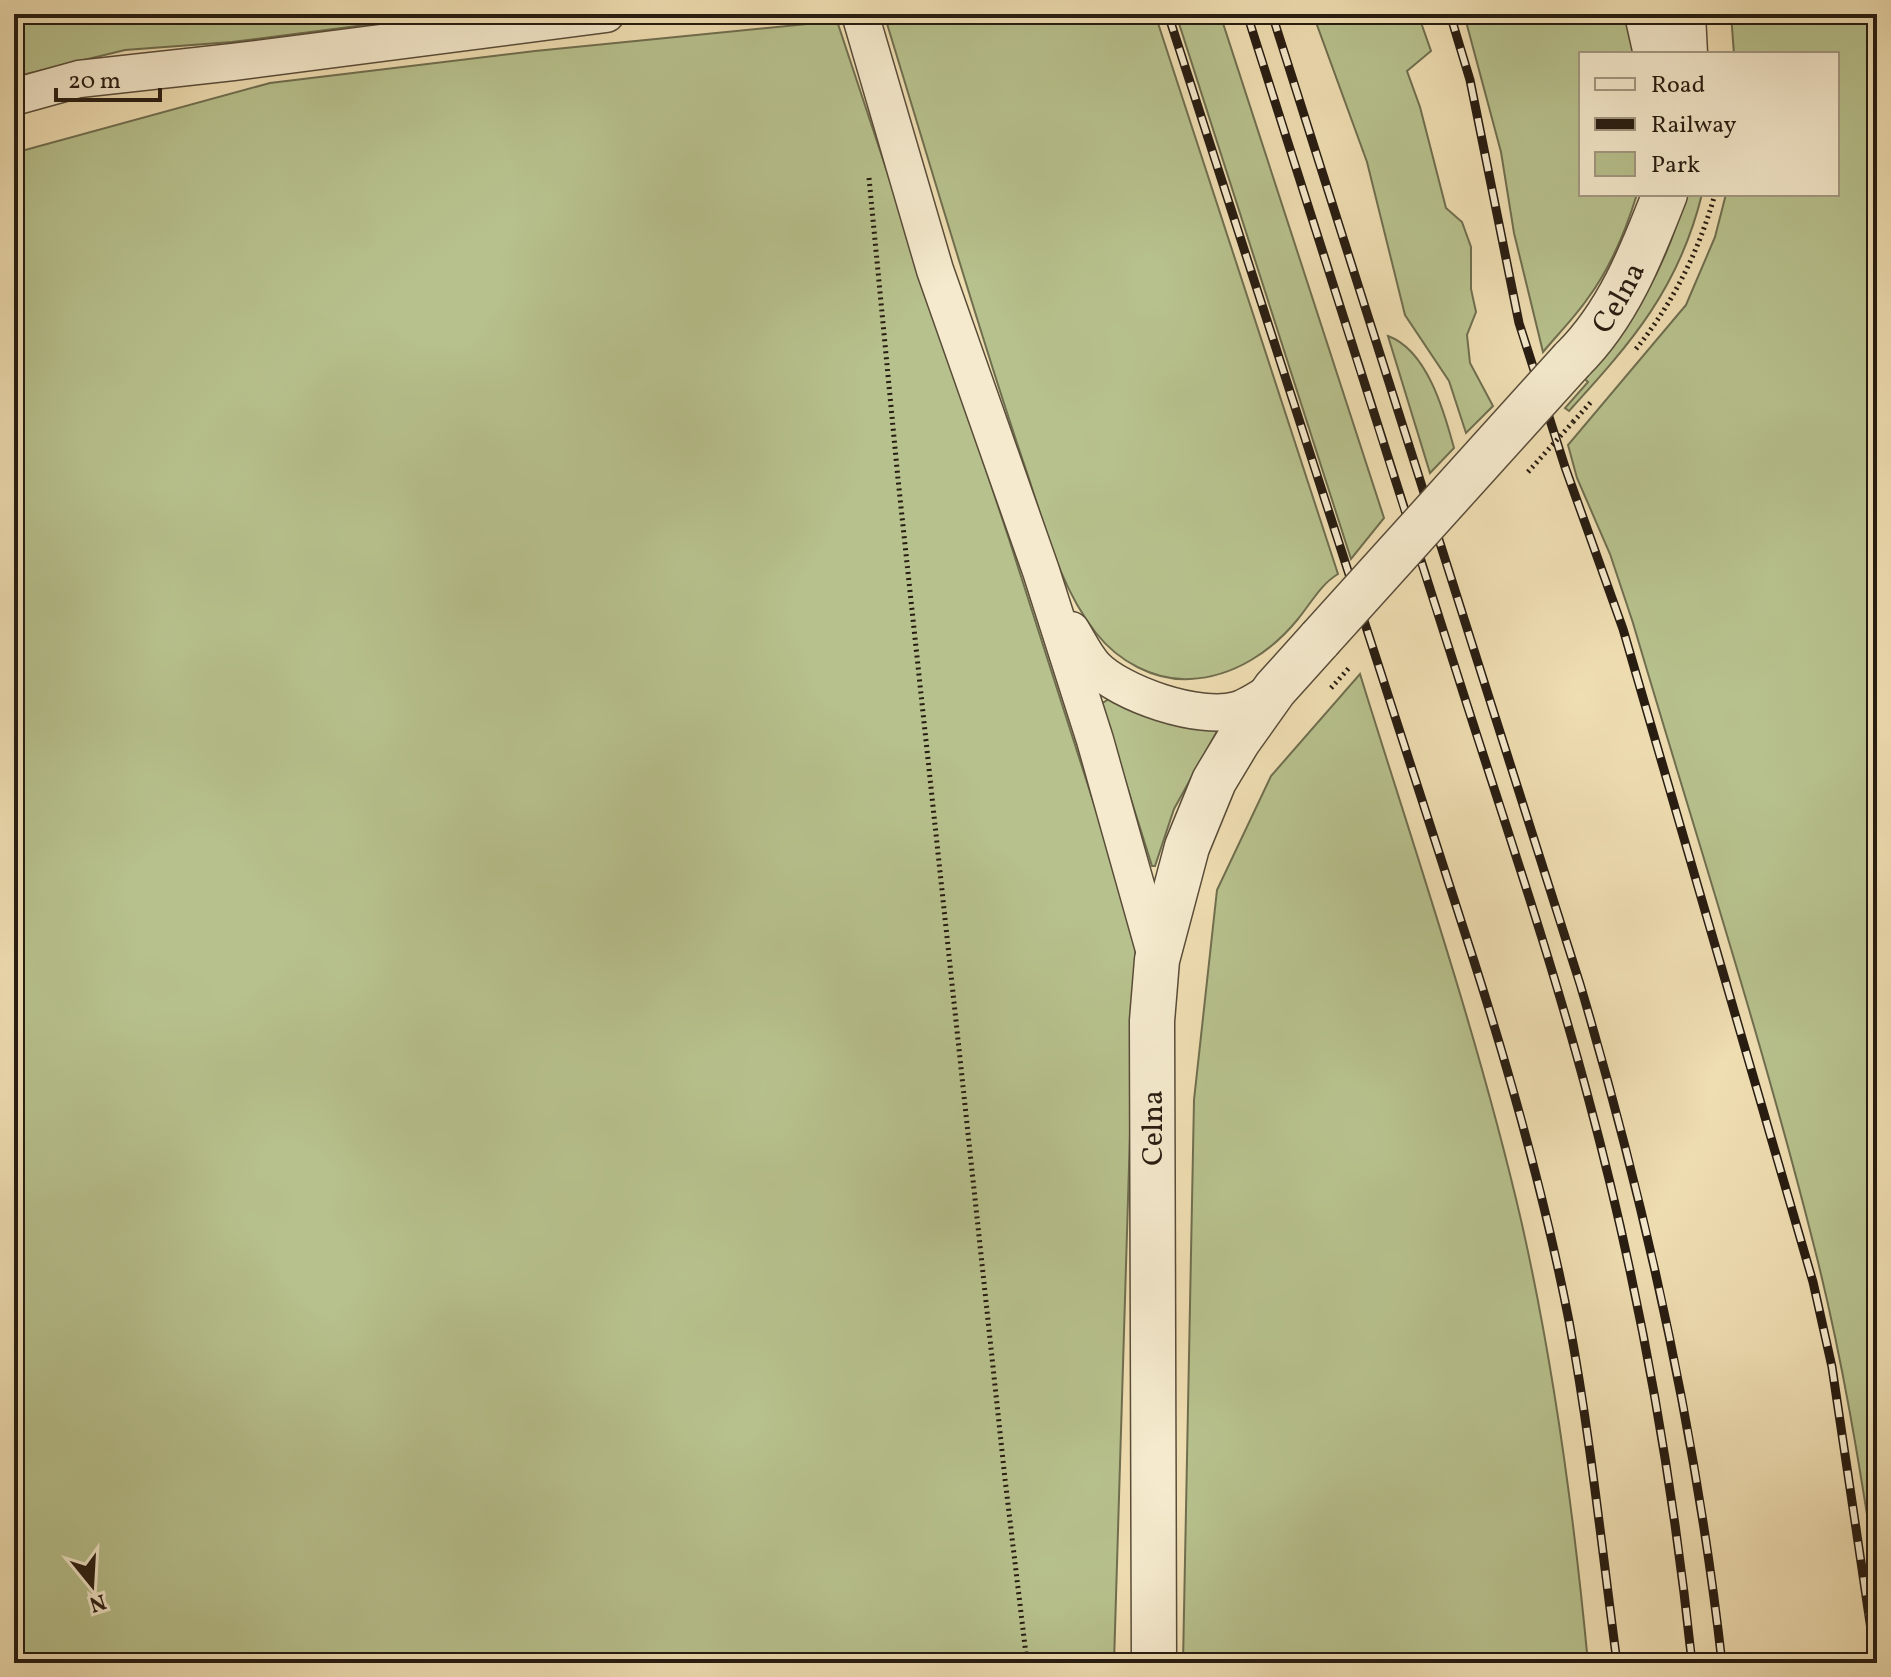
<svg xmlns="http://www.w3.org/2000/svg" width="1891" height="1677" font-family="Vollkorn,serif">
<rect width="100%" height="100%" fill="#efdeb2"/>
<filter id="stains"><feTurbulence type="fractalNoise" baseFrequency=".0025" numOctaves="4"/><feColorMatrix values="0 0 0 0 .2 0 0 0 0 .09 0 0 0 0 .02 0 0 0 .5 -.17"/></filter>
<radialGradient id="worn" r=".72"><stop offset=".6" stop-color="#630" stop-opacity="0"/><stop offset="1" stop-color="#630" stop-opacity=".3"/></radialGradient>
<g fill="#b7c18d" stroke="#6f6e4f" stroke-width="2">
<path d="M14 14H451L232 42 125 50 14 77Z"/>
<path d="M884 14H1155L1338 574C1321 584 1311 603 1298 619 1272 651 1234 677 1190 679 1154 681 1118 661 1096 633 1057 584 1043 518 1023 461 973 313 930 163 884 14Z"/>
<path d="M1176 14H1220L1384 518 1351 559Z"/>
<path d="M1313 14H1418L1431 51 1407 71 1420 107 1446 208 1462 222 1471 247V289L1476 312 1467 335 1470 363 1493 406 1466 433 1449 381 1405 315 1367 162Z"/>
<path d="M1464 14H1639L1648 54H1581V194H1637C1626 230 1611 267 1588 298 1575 317 1558 334 1543 352L1514 233 1501 152Z"/>
<path d="M1731 14H1877V1579C1860 1467 1842 1355 1814 1246 1761 1036 1694 830 1633 623L1610 554 1577 478 1568 445 1686 305 1715 237 1726 194H1837V54H1734Z"/>
<path d="M837 21 1010 542 1136 935 1114 1663H14V153L270 83 535 51Z"/>
<path d="M1686 194H1702C1679 288 1632 342 1569 411L1565 408 1588 382 1584 378C1635 320 1666 269 1686 194Z"/>
<path d="M1388 336C1427 350 1444 411 1454 448L1430 473Z"/>
<path d="M1360 674C1416 855 1478 1035 1521 1220 1554 1365 1574 1515 1588 1663H1183L1194 1100 1217 890 1271 776Z"/>
<path d="M1112 697 1221 724 1174 809 1155 866H1152L1101 704Z"/>
</g>
<g fill="none" stroke-linecap="round" stroke-linejoin="round">
<g stroke="#594c39" stroke-width="39">
<g id="minor">
<path d="M860 14 935 270 1041 571 1095 740 1157 960"/>
<path d="M14 97 79 79 233 62 606 14"/>
<path d="M1071 630C1078 641 1085 656 1094 666 1120 694 1200 721 1237 710 1250 706 1264 696 1275 689"/>
</g>
</g>
<g stroke="#594c39" stroke-width="47">
<g id="tertiary">
<path d="M1647 14 1656 54"/>
<path d="M1683 14 1685 54"/>
<path id="s1" d="M1572 360C1618 315 1642 253 1665 194"/>
<path d="M1154 1663 1152 1021 1157 960 1187 847 1214 781 1238 741 1275 689 1320 639"/>
</g>
</g>
<g stroke="#271c11" stroke-width="5" stroke-dasharray="2 4" stroke-linecap="butt">
<path d="M869 178 898 479 1005 1479 1027 1663"/>
<path d="M1636 349C1673 303 1699 251 1715 194"/>
<path d="M1573 422 1591 402"/>
</g>
<use href="#minor" stroke="#f5eacd" stroke-width="36"/>
<use href="#tertiary" stroke="#f5eacd" stroke-width="44"/>
<g stroke="#271c11" stroke-width="9">
<g id="rail">
<path d="M1168 14 1473 958C1511 1077 1545 1198 1569 1321 1590 1434 1602 1549 1617 1663"/>
<path d="M1247 14C1316 230 1384 446 1453 661 1499 806 1549 950 1588 1097 1638 1282 1672 1472 1692 1663"/>
<path d="M1272 14 1580 984C1646 1207 1696 1432 1722 1663"/>
<path d="M1450 14 1470 80 1519 323 1565 467 1623 629 1813 1282 1832 1367 1876 1663"/>
</g>
</g>
<use href="#rail" stroke="#f5eacd" stroke-width="6" stroke-dasharray="18" stroke-linecap="butt"/>
<g stroke="#594c39" stroke-width="47" stroke-linecap="butt">
<path id="tertiary-bridge" d="M1320 639 1572 360"/>
</g>
<g stroke="#271c11" stroke-width="5" stroke-dasharray="2 4" stroke-linecap="butt">
<path d="M1528 472 1573 422"/>
<path d="M1331 688 1349 668"/>
</g>
<use href="#tertiary-bridge" stroke="#f5eacd" stroke-width="44"/>
</g>
<g text-anchor="middle" stroke-width="6" stroke-linejoin="round" paint-order="stroke">
<g font-size="30" fill="#271c11" stroke="#f5eacd">
<text dy="10" stroke="none"><textPath href="#s1" startOffset="78">Celna</textPath></text>
<text transform="translate(1152 1128) rotate(-90)" y="10">Celna</text>
</g>
</g>
<rect width="1891" height="1677" fill="none" stroke="#efdeb2" stroke-width="48"/>
<rect x="16" y="16" width="1859" height="1645" fill="none" stroke="#271c11" stroke-width="4"/>
<rect x="24" y="24" width="1843" height="1629" fill="none" stroke="#271c11" stroke-width="2"/>
<rect x="1579" y="52" width="260" height="144" fill="#f5eacd" stroke="#a39882" stroke-width="2"/>
<rect x="1595" y="78" width="40" height="12" fill="#f5eacd" stroke="#a39882" stroke-width="2"/>
<text x="1651" y="92" font-size="24" fill="#271c11">Road</text>
<rect x="1595" y="118" width="40" height="12" fill="#271c11" stroke="#a39882" stroke-width="2"/>
<text x="1651" y="132" font-size="24" fill="#271c11">Railway</text>
<rect x="1595" y="152" width="40" height="24" fill="#b7c18d" stroke="#a39882" stroke-width="2"/>
<text x="1651" y="172" font-size="24" fill="#271c11">Park</text>
<g transform="translate(92 1585) rotate(162)" stroke="#f5eacd" stroke-width="6" paint-order="stroke">
<path d="M0-6L14 30L0 20L-14 30Z" fill="#271c11"/>
<text y="-12" font-size="22" font-weight="bold" text-anchor="middle" fill="#271c11">N</text>
</g>
<path d="M56 88v12h104v-12" fill="none" stroke="#271c11" stroke-width="4"/>
<text x="68" y="88" font-size="24" fill="#271c11" stroke="#f5eacd" stroke-width="6" paint-order="stroke">20 m</text>
<rect width="100%" height="100%" filter="url(#stains)"/>
<rect width="100%" height="100%" fill="url(#worn)"/>
</svg>
